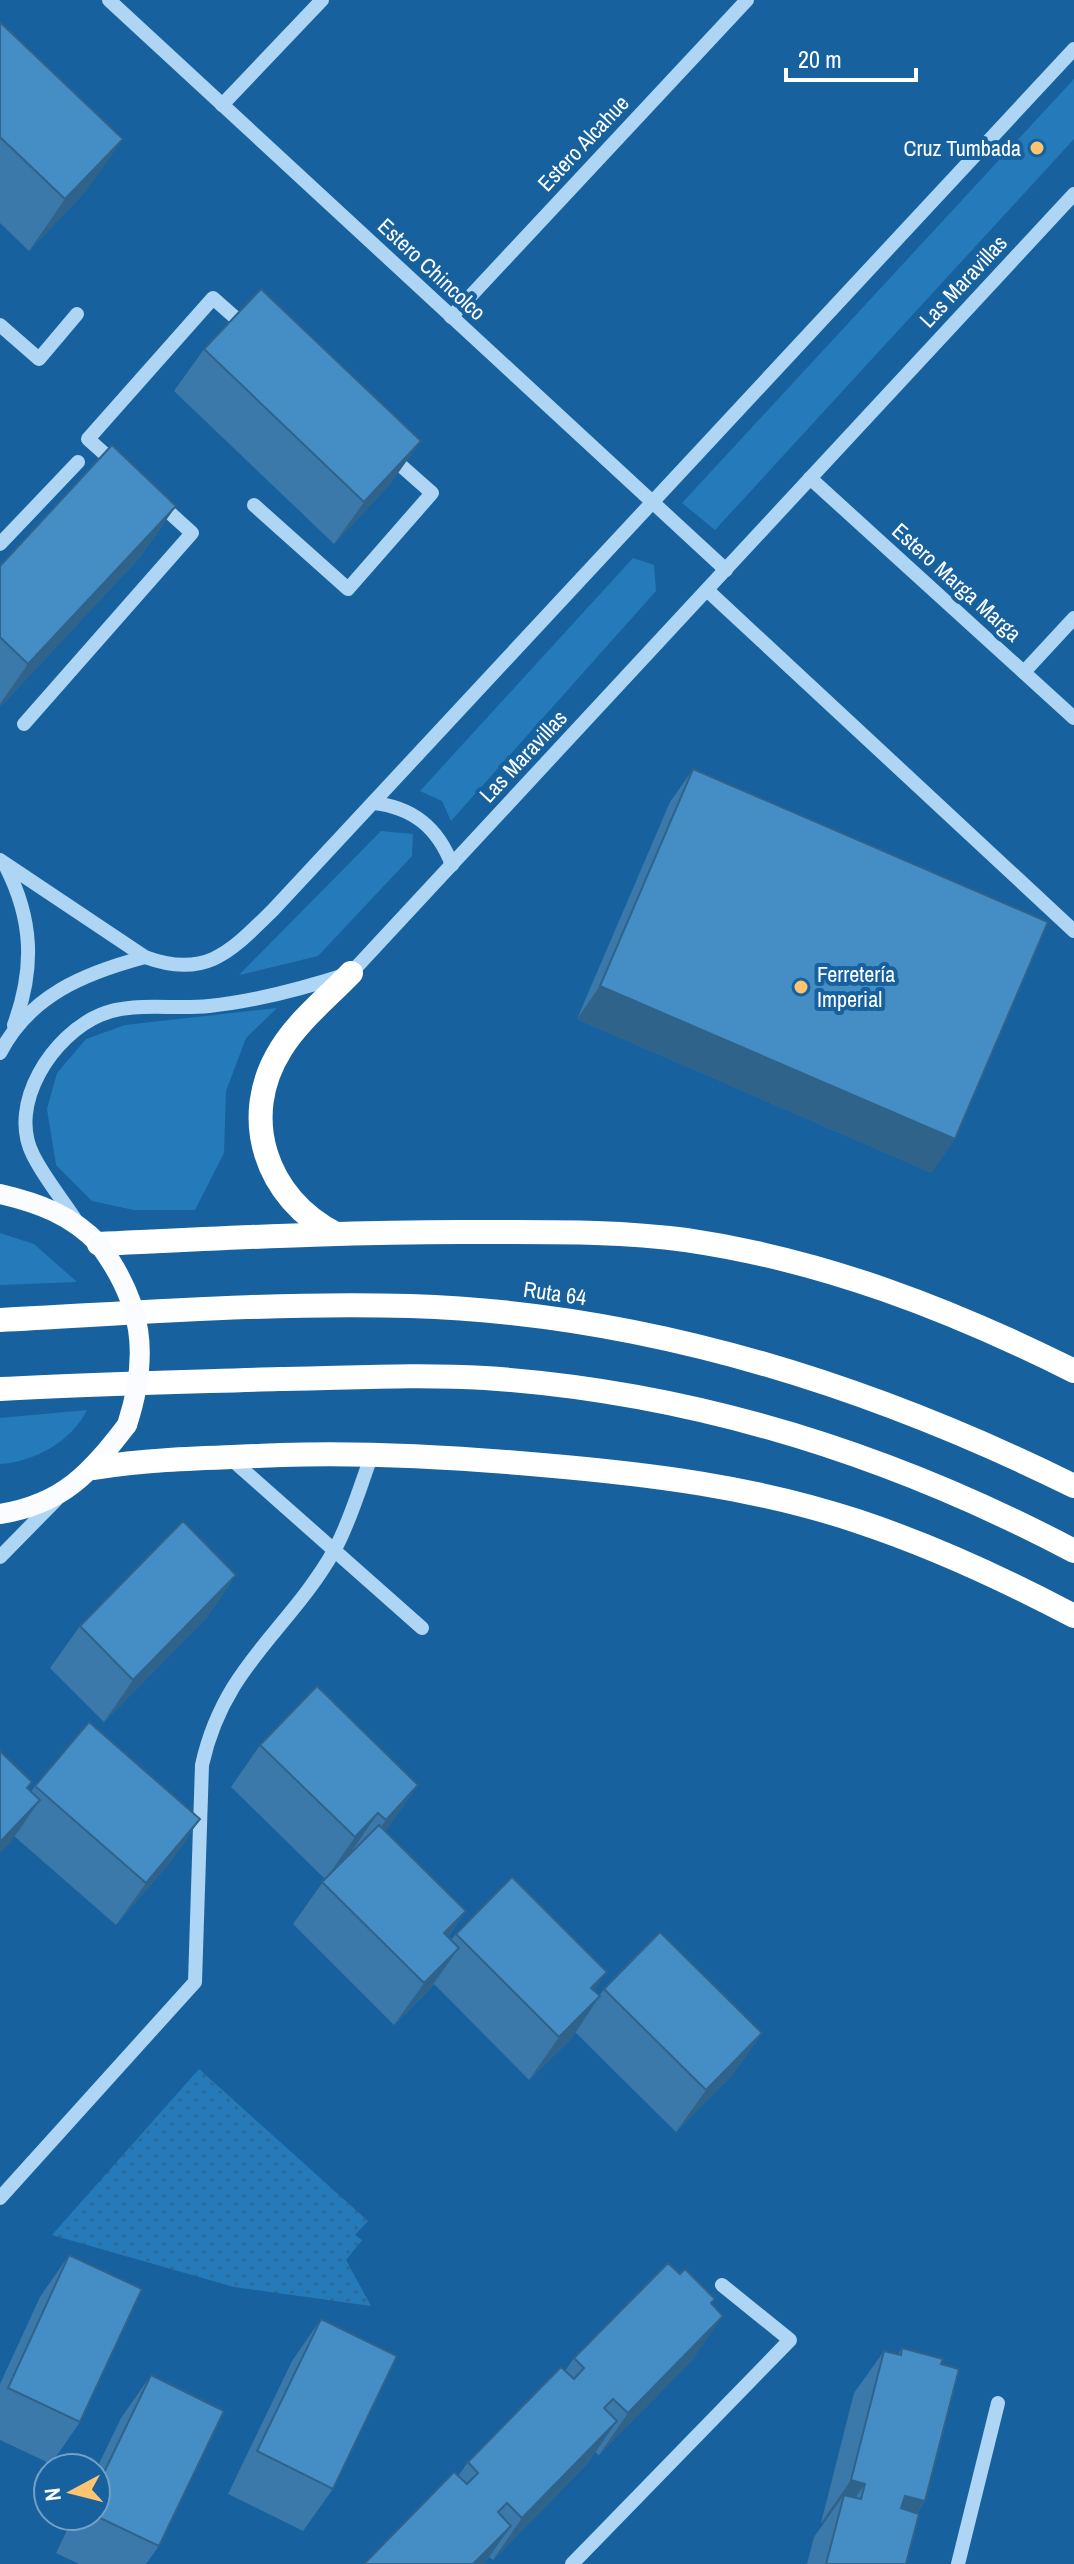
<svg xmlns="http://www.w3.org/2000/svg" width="1074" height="2564" font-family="'Archivo Narrow',sans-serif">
<defs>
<pattern id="park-dots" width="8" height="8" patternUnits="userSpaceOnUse" patternTransform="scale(2)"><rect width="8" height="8" fill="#257bba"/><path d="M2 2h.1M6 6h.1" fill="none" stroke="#376688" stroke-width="1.8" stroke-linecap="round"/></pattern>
</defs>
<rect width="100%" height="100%" fill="#16619e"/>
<g fill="#257bba">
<path d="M1074 79V139L715 530 682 503Z"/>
<path d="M633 558 654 565 656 591 451 821 442 801 420 791Z"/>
<path d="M381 831 413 834 412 856 318 956 239 975Z"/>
<path d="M277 1008 246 1038 226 1091 224 1153 195 1210H134L92 1201 56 1165 47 1109 57 1073 86 1039 125 1025Z"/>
<path d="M0 1233 34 1244 77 1282 0 1285Z"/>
<path d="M87 1410C72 1441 34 1462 0 1464V1418Z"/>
</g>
<path fill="url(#park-dots)" d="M199 2069 368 2221 355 2235 362 2240 346 2260 371 2306 234 2287 52 2235Z"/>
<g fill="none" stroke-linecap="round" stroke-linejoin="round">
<g stroke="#aed5f3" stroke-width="14">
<path d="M109 0 726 570"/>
<path d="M222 105 322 0"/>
<path d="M451 317 747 0"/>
<path d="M0 325 39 359 77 314"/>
<path d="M117 465 88 439 213 298 248 329"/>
<path d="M810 478 1074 718"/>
<path d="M254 505 348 589 432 493 389 455"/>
<path d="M0 544 78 462"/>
<path d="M707 590 1074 931"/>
<path d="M1024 672 1074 618"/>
<path d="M24 724 192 533 159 503"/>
<path d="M373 803C413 807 438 828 452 865"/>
<path d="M0 860 145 957C207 980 232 950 273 910L1074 49"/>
<path d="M5 865C33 919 35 968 14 1025"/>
<path d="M0 1053C30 995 85 973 145 957"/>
<path d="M77 1222C63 1200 45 1179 33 1155 7 1104 53 1035 100 1015 132 1001 174 1010 209 1006 258 1001 305 988 351 973L1074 194"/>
<path d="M230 1458 422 1628"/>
<path d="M0 1557 56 1500"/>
<path d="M0 2198 195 1982 202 1765C224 1665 289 1631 335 1549 351 1520 361 1483 373 1452"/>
<path d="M572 2564 790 2340 722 2285"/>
<path d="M958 2564 998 2403"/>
</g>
<g stroke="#fafcff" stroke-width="20">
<path d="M0 1194C39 1203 71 1215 99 1244"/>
<path d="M0 1514C63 1504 90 1473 127 1425"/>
</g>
<g stroke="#fff" stroke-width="24">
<path d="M336 1234C266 1199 238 1117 281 1049 298 1021 328 997 351 973"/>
<path d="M99 1244C228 1238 358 1231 486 1232 553 1232 620 1231 686 1240 823 1260 950 1309 1074 1371"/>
<path d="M0 1320C136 1313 273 1302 410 1306 643 1313 867 1384 1074 1486"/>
<path d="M0 1389C93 1384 186 1382 279 1379 348 1378 416 1374 485 1378 693 1392 890 1454 1074 1551"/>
<path d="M94 1468C156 1458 218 1458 281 1455 369 1452 454 1457 542 1465 648 1474 755 1487 857 1521 933 1546 1004 1579 1074 1616"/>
</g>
<path stroke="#fafcff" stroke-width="20" d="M99 1244C143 1304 150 1354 127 1425"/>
</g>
<g fill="#3a79a9">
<path d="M0 22 87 190 29 251 0 223Z"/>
<path d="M204 349 391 483 334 544 174 391Z"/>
<path d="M176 506 140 557 0 707V566Z"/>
<path d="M693 769 932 1173 577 1019 670 802Z"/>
<path d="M236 1575 207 1617 104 1722 50 1668 80 1626Z"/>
<path d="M260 1745 418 1785 385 1831 466 1911 448 1937 451 1940 456 1934 594 1991 599 1996 604 1989 762 2033 732 2075 676 2132 575 2032 571 2039 529 2080 434 1984 429 1990 394 2025 293 1924 325 1879 231 1787Z"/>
<path d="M0 1751 32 1782 27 1789 31 1792 35 1786 200 1819 171 1861 116 1925 14 1836 10 1843Z"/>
<path d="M69 2255 80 2422 51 2464 0 2440V2384L40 2297Z"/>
<path d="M711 2304 694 2358 599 2455 595 2452 588 2463 493 2560 489 2557 484 2564 458 2476 468 2462 565 2371 574 2358Z"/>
<path d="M321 2319 333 2489 303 2531 228 2494 292 2361Z"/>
<path d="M902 2348 941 2364 925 2501 917 2513 906 2564H807L814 2537 824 2523H821L854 2393 884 2351 898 2354Z"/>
<path d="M151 2375 159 2546 146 2564H79L56 2553 74 2516H96V2470L121 2418Z"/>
</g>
<g fill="#30638a">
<path d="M123 139 87 190 29 251 65 199Z"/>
<path d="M421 441 391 483 334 544 364 502Z"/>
<path d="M176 506 140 557 0 707V704L28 664Z"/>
<path d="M600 986 955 1139 932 1173 577 1019Z"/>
<path d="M236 1575 207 1617 104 1722 133 1680Z"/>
<path d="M418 1785 389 1827 356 1862 386 1820Z"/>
<path d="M40 1800 10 1843 0 1853V1842Z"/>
<path d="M378 1813 349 1855 325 1880 355 1837Z"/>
<path d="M200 1819 171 1861 116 1925 146 1883Z"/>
<path d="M466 1911 436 1953 414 1975 444 1933Z"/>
<path d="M459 1948 429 1990 394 2025 424 1983Z"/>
<path d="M607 1972 578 2014 591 1988Z"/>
<path d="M600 1996 571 2039 529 2080 559 2037Z"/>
<path d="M762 2033 732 2075 676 2132 706 2090Z"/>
<path d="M723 2316 694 2358 599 2455 628 2413Z"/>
<path d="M617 2421 588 2463 493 2560 522 2518Z"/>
<path d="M851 2480 865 2484 836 2526 844 2495 824 2523H821Z"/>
<path d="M905 2496 925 2501 895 2543 875 2538Z"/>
<path d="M511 2526 484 2564H473Z"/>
</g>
<g fill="#448dc5" stroke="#30638a" stroke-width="2">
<path d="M0 22 123 139 65 199 0 137Z"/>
<path d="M261 289 421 441 364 502 204 349Z"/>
<path d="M112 445 176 506 28 664 0 637V566Z"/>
<path d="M693 769 1048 922 955 1139 600 986Z"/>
<path d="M183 1521 236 1575 133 1680 80 1626Z"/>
<path d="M317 1686 418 1785 386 1820 378 1813 355 1837 260 1745Z"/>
<path d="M89 1722 200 1819 146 1883 35 1786Z"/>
<path d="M0 1751 32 1782 27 1788 40 1800 0 1842Z"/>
<path d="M379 1825 466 1911 444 1933 459 1948 424 1983 322 1882Z"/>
<path d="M512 1877 607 1972 591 1988 600 1996 559 2037 456 1934Z"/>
<path d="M660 1932 762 2033 706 2090 604 1989Z"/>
<path d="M69 2255 142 2289 80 2422 8 2388Z"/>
<path d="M668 2263 680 2274 685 2269 715 2299 711 2303 723 2316 628 2413 613 2399 604 2408 617 2421 522 2518 507 2503 498 2512 511 2526 473 2564H364L454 2472 467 2484 478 2473 468 2462 561 2367 574 2379 584 2368 574 2358Z"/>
<path d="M321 2319 397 2356 333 2489 257 2451Z"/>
<path d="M902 2348 943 2359 941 2364 959 2369 925 2501 905 2496 901 2508 919 2514 906 2564H826L844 2495 861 2499 865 2484 851 2480 884 2351 901 2355Z"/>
<path d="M151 2375 224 2411 159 2546 96 2516V2489Z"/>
</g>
<g fill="#ffc470" stroke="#16619e" stroke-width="3">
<circle cx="1037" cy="148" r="8"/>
<circle cx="801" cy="987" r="8"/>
</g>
<g text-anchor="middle" stroke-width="8" stroke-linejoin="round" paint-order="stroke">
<g font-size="22" fill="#fff" stroke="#16619e">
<text transform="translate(583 143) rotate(-47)" y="8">Estero Alcahue</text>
<text transform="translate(432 269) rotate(43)" y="8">Estero Chincolco</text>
<text transform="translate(963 281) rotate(-47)" y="8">Las Maravillas</text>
<text transform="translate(957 582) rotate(42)" y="8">Estero Marga Marga</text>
<text transform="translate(523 756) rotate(-47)" y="8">Las Maravillas</text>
<text transform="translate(555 1293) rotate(8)" y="8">Ruta 64</text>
</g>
<g font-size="22" fill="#fff" stroke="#16619e" text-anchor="end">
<text x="1021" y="156">Cruz Tumbada</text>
<text x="817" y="982" text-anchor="start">Ferretería<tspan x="817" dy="25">Imperial</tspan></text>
</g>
</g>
<g transform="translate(72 2492) rotate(263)"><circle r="38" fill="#16619e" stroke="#73a0c5" stroke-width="2"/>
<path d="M0-6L14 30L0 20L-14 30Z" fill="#ffc470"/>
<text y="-12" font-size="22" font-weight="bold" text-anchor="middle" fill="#ffffff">N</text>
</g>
<path d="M786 68v12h130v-12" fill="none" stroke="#ffffff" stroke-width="4"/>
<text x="798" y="68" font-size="24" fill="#ffffff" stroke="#16619e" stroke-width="6" paint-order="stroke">20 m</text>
</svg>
